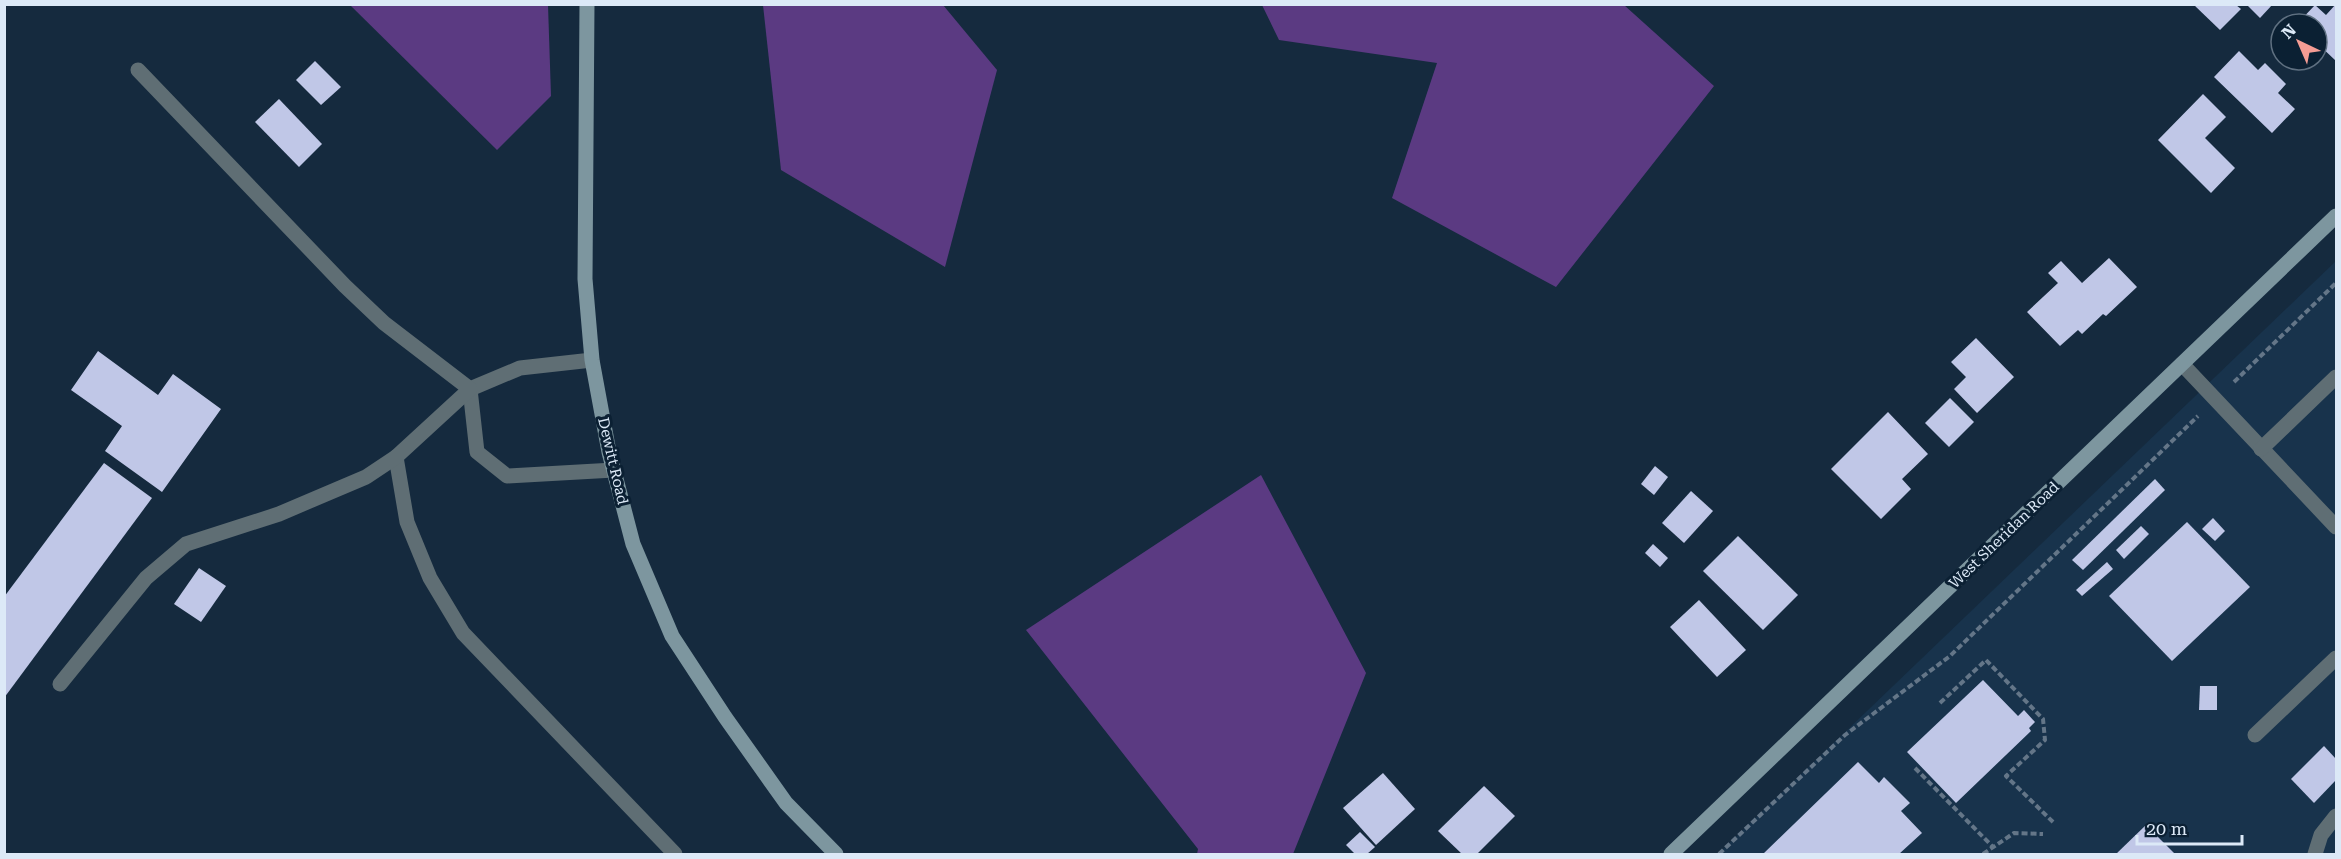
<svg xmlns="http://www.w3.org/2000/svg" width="2341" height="859" font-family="'Roboto Serif',serif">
<rect width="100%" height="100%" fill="#152a3e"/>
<path fill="#18334c" d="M2336 261V854H1718Z"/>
<g fill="#5b3a82">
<path d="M350 5H548L551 96 497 150Z"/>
<path d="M763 5H943L997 70 945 267 781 170Z"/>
<path d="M1262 5H1624L1714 86 1556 287 1392 198 1437 63 1279 40Z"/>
<path d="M1261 475 1366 673 1293 854H1197L1198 849 1026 630Z"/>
</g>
<g fill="#c0c7e7">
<path d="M2246 4H2273L2260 18Z"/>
<path d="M2336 4V61L2317 43V24H2297L2315 5 2326 15Z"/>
<path d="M2194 5H2236L2241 9 2220 30Z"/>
<path d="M2239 51 2258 70 2265 63 2286 84 2278 93 2295 109 2272 133 2214 77Z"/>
<path d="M315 61 341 87 321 105 296 80Z"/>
<path d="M2203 94 2226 117 2205 138 2235 168 2211 193 2158 140Z"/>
<path d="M279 99 322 144 299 167 255 122Z"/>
<path d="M2109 258 2137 287 2106 316 2103 314 2082 334 2078 330 2060 346 2027 312 2058 283 2048 273 2061 261 2082 283Z"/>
<path d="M1976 338 2014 377 1977 413 1954 389 1966 377 1951 362Z"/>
<path d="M98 351 158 395 173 374 221 409 162 492 105 451 122 426 71 390Z"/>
<path d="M1950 398 1974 422 1949 447 1925 423Z"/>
<path d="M1888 412 1928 454 1902 479 1911 489 1881 519 1831 469Z"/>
<path d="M104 463 152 498 4 698V597Z"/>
<path d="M1655 466 1668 477 1654 495 1641 484Z"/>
<path d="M2155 479 2165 490 2083 570 2072 560Z"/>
<path d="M1691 491 1713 511 1684 543 1662 523Z"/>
<path d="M2213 518 2225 531 2215 541 2202 529Z"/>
<path d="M2187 522 2250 587 2172 661 2109 596Z"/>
<path d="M2141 526 2149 534 2124 559 2116 550Z"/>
<path d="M1738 536 1798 595 1763 630 1703 571Z"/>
<path d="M1653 544 1668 558 1660 567 1645 553Z"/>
<path d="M2107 562 2113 569 2082 596 2076 590Z"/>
<path d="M199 568 226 586 201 622 174 604Z"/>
<path d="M1699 600 1746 650 1717 677 1670 627Z"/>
<path d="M1983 680 2018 716 2024 710 2035 722 2029 728 2031 731 1956 803 1907 752Z"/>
<path d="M2200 686H2217V710H2199Z"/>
<path d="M2324 746 2336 759V780L2314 803 2291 779Z"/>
<path d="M1858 762 1879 783 1884 777 1910 803 1901 811 1922 833 1899 854H1763Z"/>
<path d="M1383 773 1415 809 1376 845 1343 808Z"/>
<path d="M1484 786 1515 816 1477 854H1462L1438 831Z"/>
<path d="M2146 825 2175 854H2116Z"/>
<path d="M1360 832 1375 847 1367 854H1355L1346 845Z"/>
</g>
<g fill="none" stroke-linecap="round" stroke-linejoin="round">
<g stroke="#647688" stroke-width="4" stroke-dasharray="6 3" stroke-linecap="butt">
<path d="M2234 382 2336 283"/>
<path d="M1940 703 1986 660 2043 719 2045 740 2006 776 2054 823"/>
<path d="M1915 768 1993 847"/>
<path d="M1719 854 1845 735 1950 656 2198 416"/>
<path d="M1983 854 2014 833 2043 834"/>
</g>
<g stroke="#5f6e74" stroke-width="15">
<path d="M592 360 520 368 470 389 477 452 507 476 614 470"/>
<path d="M2182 364 2336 527"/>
<path d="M2261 449 2336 377"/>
<path d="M396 457 407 522 430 578 463 633 675 854"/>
<path d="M60 684 146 578 186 544 279 514 366 477 396 457 470 389 384 323 345 286 138 70"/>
<path d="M2255 735 2336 658"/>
<path d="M2315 854 2321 835 2336 816"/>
</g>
<g stroke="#7d969f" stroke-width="15">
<path d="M587 4 585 279 592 360 609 452 633 544 672 636 725 717 786 803 836 854"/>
<path d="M1671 854 2336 216"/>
</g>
</g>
<g text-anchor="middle" stroke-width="6" stroke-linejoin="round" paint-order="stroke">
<g font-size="15" fill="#dce9f7" stroke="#0b2033">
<text transform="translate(613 461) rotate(77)" y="5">Dewitt Road</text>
<text transform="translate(2004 535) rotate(-44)" y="5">West Sheridan Road</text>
</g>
</g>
<rect width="2341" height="859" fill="none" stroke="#dce9f7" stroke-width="12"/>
<g transform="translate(2299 42) rotate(316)"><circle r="28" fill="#0b2033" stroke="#5f7081" stroke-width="1.5"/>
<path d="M0-4.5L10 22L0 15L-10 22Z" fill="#f59c94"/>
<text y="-9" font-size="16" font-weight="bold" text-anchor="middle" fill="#dce9f7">N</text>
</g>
<path d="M2137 835v9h105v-9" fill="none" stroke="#dce9f7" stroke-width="3"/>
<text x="2146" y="835" font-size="18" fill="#dce9f7" stroke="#0b2033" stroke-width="4.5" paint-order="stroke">20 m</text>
</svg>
